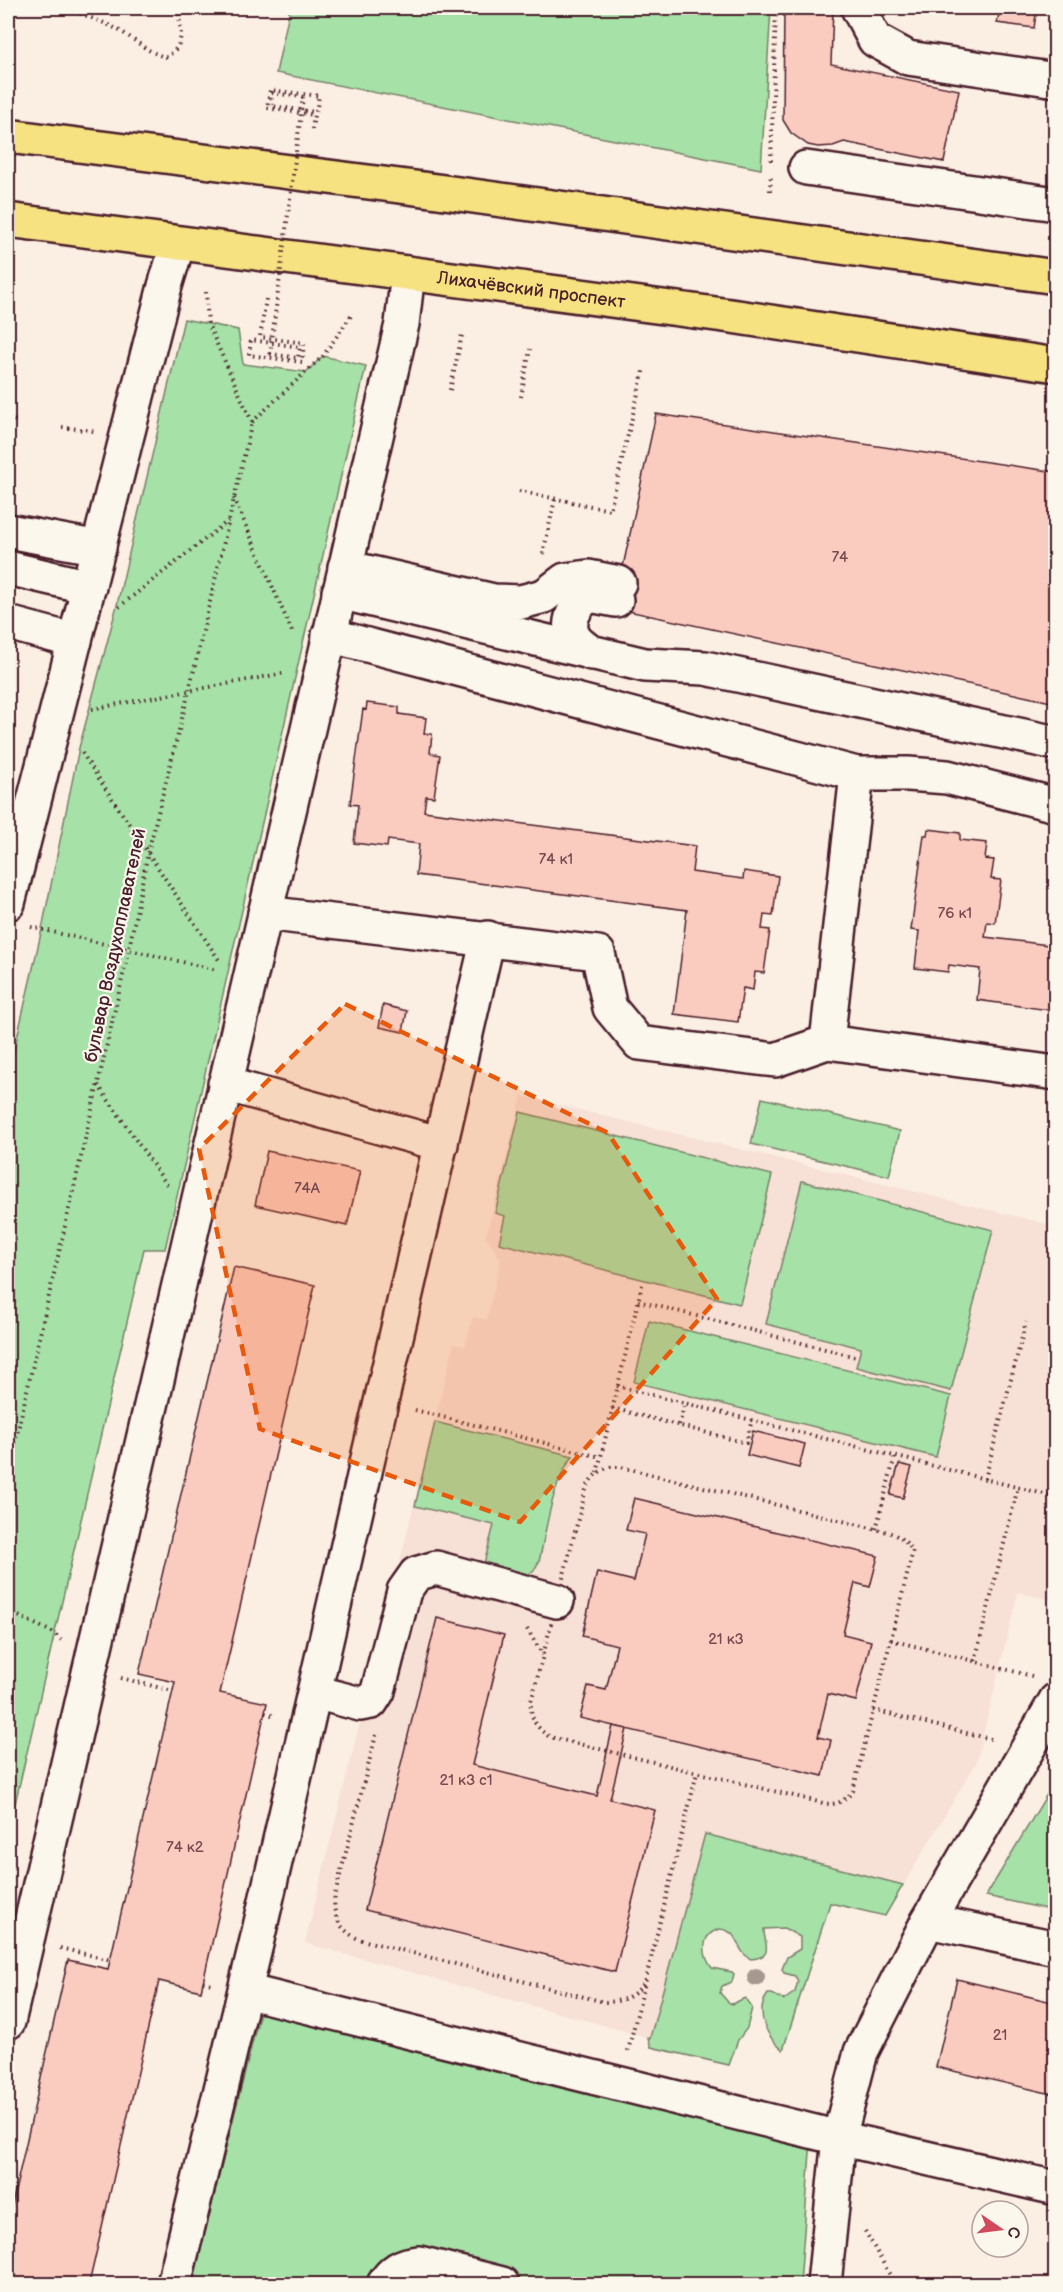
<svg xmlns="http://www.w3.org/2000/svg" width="1063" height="2292" font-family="'Balsamiq Sans',sans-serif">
<rect width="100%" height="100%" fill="#fbeee3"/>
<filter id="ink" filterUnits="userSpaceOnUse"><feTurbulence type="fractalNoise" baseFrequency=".0167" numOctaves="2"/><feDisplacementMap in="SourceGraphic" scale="12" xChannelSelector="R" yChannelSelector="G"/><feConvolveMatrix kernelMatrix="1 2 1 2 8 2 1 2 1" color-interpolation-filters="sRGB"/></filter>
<g filter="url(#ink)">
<path fill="#f7e0d5" d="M522 1096 1055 1226V1601L1018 1592 976 1763 903 1885 705 1834 650 2038 305 1943 454 1344 465 1347 473 1317 487 1320 501 1260 486 1236Z"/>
<g fill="#a6e1a7" stroke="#788069" stroke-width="1.5">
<path d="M290 8H771L761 169 276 73Z"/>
<path d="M184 319 238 330 243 364 306 372 323 356 366 366 165 1249H144L8 1834V1077L42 929 79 748 116 609Z"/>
<path d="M762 1098 900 1131 889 1176 751 1144Z"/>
<path d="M520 1112 772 1175 740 1304 499 1243 505 1216 495 1213Z"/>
<path d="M802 1181 993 1230 951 1391 856 1367 861 1348 766 1324Z"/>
<path d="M649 1321 951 1396 936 1457 634 1382Z"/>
<path d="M435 1422 573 1456C551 1485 547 1527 539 1562L534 1570 527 1576 482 1571 494 1525 415 1506Z"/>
<path d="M1055 1781V1911L986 1896Z"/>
<path d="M705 1834 903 1885 885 1916 830 1903 783 2050C767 2038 754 2012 768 1994H772L784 2000 795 1992 798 1981 795 1976 784 1973 782 1969 787 1957 800 1949V1937L784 1928 764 1929C763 1942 776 1957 751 1959 735 1952 741 1931 720 1929 700 1934 702 1955 712 1968L732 1972 734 1974 732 1982 722 1986 720 1993 728 2002 732 2004 745 1998 752 2008 747 2028 738 2040 729 2065 651 2047 648 2038H650Z"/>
<path d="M260 2012 811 2139 800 2284H192Z"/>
</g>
<g fill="#facbbf" stroke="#4a1f2b" stroke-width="1.5">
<path d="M784 8H833L831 64 959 90 944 162 844 142 833 146 818 147 808 145 791 133 783 120Z"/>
<path d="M963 8H1037L1034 28 997 23 999 14 963 9Z"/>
<path d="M656 414 1056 472V703L614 608Z"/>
<path d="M367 703 399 707V714L426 718 424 734H432L430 753 440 755 434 797 426 796 424 811 695 846 692 872 743 879 744 871 778 876 773 916 764 915 762 929 770 930 764 973 755 972 753 990 743 988 738 1022 674 1014 687 910 416 875 419 844 388 840 387 847 354 843 358 805 350 804 363 709 366 710Z"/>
<path d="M928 829 960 833V840L987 843 985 859 994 860 991 879 1001 880 995 923 987 922 985 937 1056 946V1011L977 1000 980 969 949 965 948 972 915 968 919 931 911 930 924 835H927Z"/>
<path d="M383 1005 407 1011 403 1032 379 1027Z"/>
<path d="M267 1151 360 1171 347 1226 255 1205Z"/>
<path d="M234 1267 315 1285 220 1693 267 1703 201 1991 159 1981 89 2284H8V2222L68 1960 108 1969 175 1682 139 1674Z"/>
<path d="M753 1431 805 1444 799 1468 747 1455Z"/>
<path d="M899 1464 912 1467 903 1498 890 1495Z"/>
<path d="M634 1498 878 1556 870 1587 855 1583 843 1634 871 1641 856 1701 828 1694 818 1737 831 1740 823 1776 580 1718 588 1686 606 1690 617 1645 582 1636 597 1572 634 1581 645 1534 626 1530Z"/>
<path d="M437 1618 504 1635 472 1765 597 1796 613 1726 627 1729 610 1799 655 1810 615 1972 365 1910Z"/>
<path d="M957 1979 1056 2003V2095L936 2067Z"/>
</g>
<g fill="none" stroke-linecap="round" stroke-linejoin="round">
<g stroke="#4a1f2b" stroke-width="38">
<g id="minor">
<path d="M858 8 875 40 908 58 1056 80"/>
<path d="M806 168 1056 204"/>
<path d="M8 531 99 548"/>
<path d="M345 567 494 601 521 602 544 596 565 580 588 577 619 583"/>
<path d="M8 568 89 587"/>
<path d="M339 592 645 665 705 668 1056 743"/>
<path d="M8 623 75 641"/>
<path d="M329 635 857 774H908L947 777 1056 805"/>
<path d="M591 653C587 649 580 645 576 640 563 624 576 603 590 595L616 600"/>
<path d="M8 903 165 286 178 243"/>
<path d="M265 913 598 953 610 1008 639 1043 775 1060 827 1042 1056 1073"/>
<path d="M827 1042 857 774"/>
<path d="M225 1084 441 1144"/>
<path d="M315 1692 360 1704 371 1702 378 1691 404 1591 416 1574 436 1568 557 1601"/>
<path d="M928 1921 1056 1948"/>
<path d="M245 1991 839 2138 1056 2188"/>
<path d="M8 2022 402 324 408 273"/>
<path d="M174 2284 257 1940 488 938"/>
<path d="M384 2284C392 2270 403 2264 419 2263L502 2284"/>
<path d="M824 2284 839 2138 861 2052 928 1921 1056 1700"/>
</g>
</g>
<g stroke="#4a1f2b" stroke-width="38">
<g id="major">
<path d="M8 136 423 189 1056 277"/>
<path id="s1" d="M8 220 731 316 1056 365"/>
</g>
</g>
<g stroke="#4a1f2b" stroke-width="4" stroke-dasharray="1.5 4.5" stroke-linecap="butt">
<path d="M63 8C84 15 106 22 125 34 139 43 149 53 166 57 187 45 180 28 178 8"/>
<path d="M303 97 272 93 271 106 316 112 319 96 270 90 267 108 314 115 312 130"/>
<path d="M771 161 776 8"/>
<path d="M770 191 771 174"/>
<path d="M206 292 208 324 252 422"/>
<path d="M266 299 260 337 304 343 302 362 249 355 251 340 300 347 298 358 270 354"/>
<path d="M450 390 462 335"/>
<path d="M521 397 530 349"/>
<path d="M8 419 18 421"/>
<path d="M252 422 323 356 353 313"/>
<path d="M62 427 94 431"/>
<path d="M519 491 610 510 644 368"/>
<path d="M234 498 293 634"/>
<path d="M543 554 555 499"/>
<path d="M119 607 228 521"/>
<path d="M92 709 285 673"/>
<path d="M82 753 219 960"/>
<path d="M31 927 217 970"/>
<path d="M98 1085 167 1185"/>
<path d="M638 1301 856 1357"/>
<path d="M617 1386 1056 1497"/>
<path d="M612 1408 746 1443 752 1420"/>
<path d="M415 1410 600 1457"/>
<path d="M679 1425 685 1404"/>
<path d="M610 1467H621L888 1532C899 1536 906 1541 913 1551L853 1791C845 1801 836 1806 823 1803L550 1737C536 1728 530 1718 531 1702L585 1493C589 1479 596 1472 610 1467Z"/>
<path d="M8 1473 129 949 148 852 189 691 252 422"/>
<path d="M597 1473 643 1281"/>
<path d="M985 1479 1026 1322"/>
<path d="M876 1529 895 1456"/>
<path d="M8 1611 54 1633 61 1640"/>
<path d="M527 1629 543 1655"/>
<path d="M891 1640 1032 1676"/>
<path d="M975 1661 1018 1487"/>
<path d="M121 1678 173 1691"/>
<path d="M873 1710 995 1740"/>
<path d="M265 1713 275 1716"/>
<path d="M376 1735 335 1895C332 1916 339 1929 358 1939L604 2002C623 2002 636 1996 646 1980"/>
<path d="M60 1948 111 1960"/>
<path d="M203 1982 212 1984"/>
<path d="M628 2051 697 1773"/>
<path d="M865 2231 895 2284"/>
</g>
<use href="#minor" stroke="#fbf7ec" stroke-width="33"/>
<use href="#major" stroke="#f7e281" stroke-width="33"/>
<path stroke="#4a1f2b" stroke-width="4" stroke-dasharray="1.5 4.5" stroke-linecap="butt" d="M270 354 303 97"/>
</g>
<circle fill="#a6978f" cx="756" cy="1977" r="9"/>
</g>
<path fill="#e8590c" fill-opacity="0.2" stroke="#e8590c" stroke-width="4.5" stroke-dasharray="12 8" stroke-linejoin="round" d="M345 1004 608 1133 717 1299 520 1522 260 1429 199 1149Z"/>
<g text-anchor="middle" stroke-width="4.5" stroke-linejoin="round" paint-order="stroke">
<g font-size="15" fill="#764a50">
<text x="840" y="562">74</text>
<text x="556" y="864">74 к1</text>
<text x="955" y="918">76 к1</text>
<text x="307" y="1193">74А</text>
<text x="726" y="1644">21 к3</text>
<text x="466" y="1785">21 к3 с1</text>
<text x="185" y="1852">74 к2</text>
<text x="1000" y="2040">21</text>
</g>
<g font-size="18" fill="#4a1f2b" stroke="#fbf7ec">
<text dy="6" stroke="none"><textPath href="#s1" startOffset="528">Лихачёвский проспект</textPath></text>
<text transform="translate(115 945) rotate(-78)" y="6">бульвар Воздухоплавателей</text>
</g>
</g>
<rect width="1063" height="2292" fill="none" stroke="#fbf7ec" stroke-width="30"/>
<rect x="15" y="15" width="1033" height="2262" fill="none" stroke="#4a1f2b" stroke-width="2" filter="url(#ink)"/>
<g transform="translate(1000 2229) rotate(104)"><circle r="28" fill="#fbf7ec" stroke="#b4a19f" stroke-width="1.5"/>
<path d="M0-4.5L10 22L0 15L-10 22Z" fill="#d1495b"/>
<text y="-9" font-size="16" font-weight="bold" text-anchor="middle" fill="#4a1f2b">С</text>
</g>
</svg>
